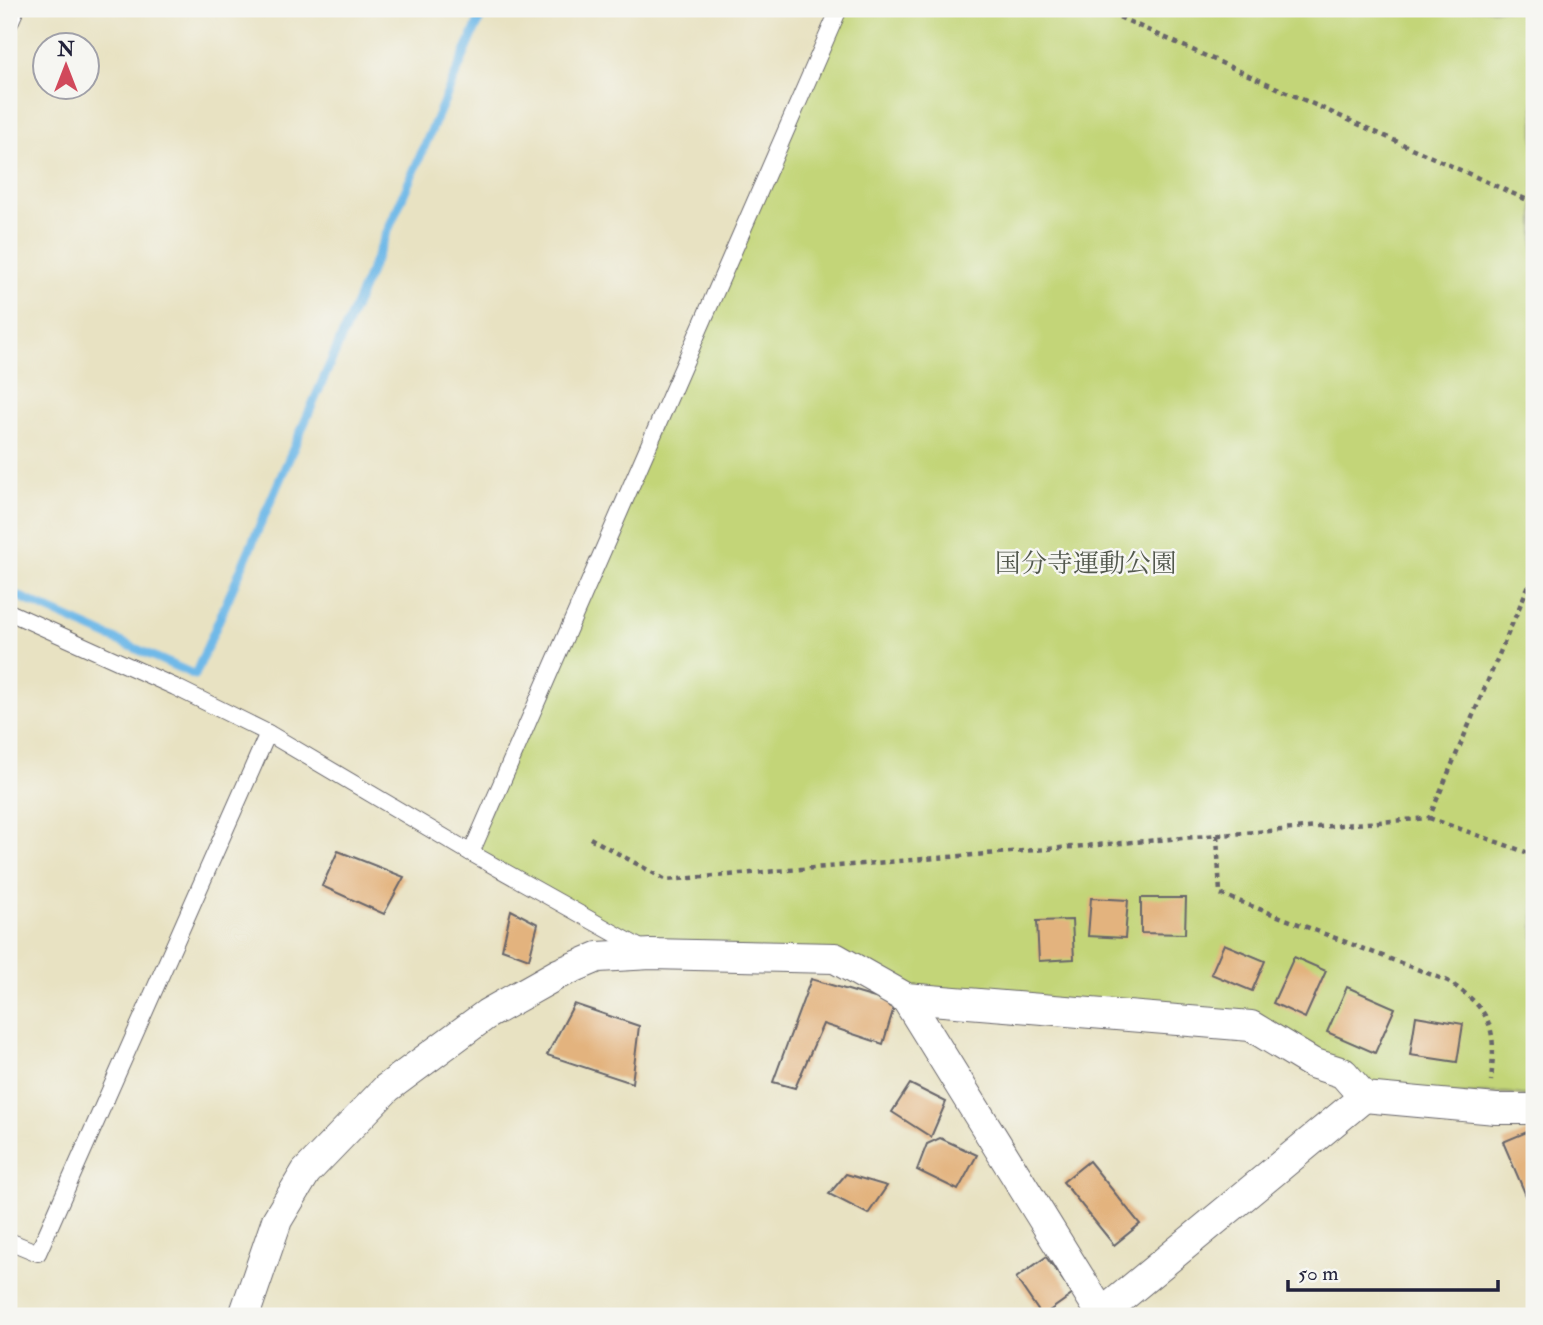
<svg xmlns="http://www.w3.org/2000/svg" width="1543" height="1325" font-family="'IM FELL Double Pica','Noto Serif JP',serif">
<rect width="100%" height="100%" fill="#f6f6f2"/>
<filter id="ink" filterUnits="userSpaceOnUse"><feTurbulence type="fractalNoise" baseFrequency=".0143" numOctaves="2"/><feDisplacementMap in="SourceGraphic" scale="14" xChannelSelector="R" yChannelSelector="G"/><feConvolveMatrix kernelMatrix="1 2 1 2 8 2 1 2 1" color-interpolation-filters="sRGB"/></filter>
<filter id="wash" filterUnits="userSpaceOnUse"><feTurbulence type="fractalNoise" baseFrequency=".00686" numOctaves="4" result="noise"/><feDisplacementMap in="SourceGraphic" scale="28" xChannelSelector="R" yChannelSelector="G"/><feGaussianBlur stdDeviation="1.57" result="paint"/><feColorMatrix in="noise" values="0 0 0 0 0 0 0 0 0 0 0 0 0 0 0 0 0 1.4 0 .05"/><feComposite in="paint" operator="in"/></filter>
<g filter="url(#wash)">
<rect width="100%" height="100%" fill="#e8e2c2"/>
<path fill="#c3d578" stroke="#727c5a" stroke-width="2" d="M839 9H1534V1097L1506 1093 1364 1097 1251 1026 906 998 835 958 651 954 471 853Z"/>
<g fill="none" stroke-linecap="round" stroke-linejoin="round">
<path stroke="#70b9e8" stroke-width="9" d="M9 592 195 675 484 9"/>
</g>
<g id="blocks">
<g fill="#e3b37e">
<path d="M338 851 404 877 384 914 322 886Z"/>
<path d="M1091 898 1128 900 1125 938 1088 936Z"/>
<path d="M1141 898H1186L1185 934 1141 933Z"/>
<path d="M511 910 538 924 529 959 502 949Z"/>
<path d="M1072 920 1074 959 1039 961 1037 921Z"/>
<path d="M1224 944 1265 961 1252 991 1211 974Z"/>
<path d="M1294 957 1326 971 1305 1018 1273 1003Z"/>
<path d="M811 979 895 1004 883 1044 823 1024 795 1088 773 1082Z"/>
<path d="M1347 987 1395 1008 1375 1053 1327 1032Z"/>
<path d="M574 1004 639 1026 632 1083 547 1055Z"/>
<path d="M1416 1016 1463 1024 1457 1062 1410 1055Z"/>
<path d="M910 1084 946 1102 931 1137 892 1112Z"/>
<path d="M1534 1129V1214L1503 1142Z"/>
<path d="M940 1138 977 1155 958 1190 917 1170 927 1144Z"/>
<path d="M1089 1161 1140 1224 1114 1245 1063 1182Z"/>
<path d="M846 1174 887 1186 868 1214 829 1194Z"/>
<path d="M1046 1257 1073 1294 1042 1316 1016 1278Z"/>
</g>
</g>
</g>
<g filter="url(#ink)">
<use href="#blocks" fill-opacity="0" stroke="#67656a" stroke-width="2"/>
<g fill="none" stroke-linecap="round" stroke-linejoin="round">
<g stroke="#67656a" stroke-width="18">
<g id="service">
<path d="M9 25 16 9"/>
<path d="M9 612 175 687 268 733 471 853 646 951"/>
<path d="M471 853 839 9"/>
<path d="M9 1241 38 1253 268 733"/>
</g>
</g>
<g stroke="#67656a" stroke-width="32">
<g id="minor">
<path d="M906 998 1103 1316"/>
<path d="M244 1316 277 1220 306 1172 387 1088 487 1014 558 974 598 957 651 954 835 958 906 998 1251 1026 1312 1063 1343 1073 1364 1097 1496 1109H1534"/>
<path d="M1099 1316 1364 1097"/>
</g>
</g>
<g stroke="#67656a" stroke-width="4.5" stroke-dasharray="5 5" stroke-linecap="butt">
<path d="M1101 9 1534 203"/>
<path d="M1429 818 1534 855"/>
<path d="M1217 835 1220 894 1448 981C1494 1012 1496 1029 1491 1081"/>
<path d="M590 838 666 880 1429 818 1534 573"/>
</g>
<use href="#service" stroke="#fff" stroke-width="16"/>
<use href="#minor" stroke="#fff" stroke-width="30"/>
</g>
</g>
<g text-anchor="middle" stroke-width="5" stroke-linejoin="round" paint-order="stroke">
<g font-size="26" fill="#52584d" stroke="#f6f6f2">
<text x="1086" y="572">国分寺運動公園</text>
</g>
</g>
<rect width="1543" height="1325" fill="none" stroke="#f6f6f2" stroke-width="35"/>
<g transform="translate(66 66)"><circle r="33" fill="#f6f6f2" stroke="#a1a1a9" stroke-width="2"/>
<path d="M0-5L12 26L0 18L-12 26Z" fill="#d1495b"/>
<text y="-10" font-size="19" font-weight="bold" text-anchor="middle" fill="#22223b">N</text>
</g>
<path d="M1288 1280v10h210v-10" fill="none" stroke="#22223b" stroke-width="3.5"/>
<text x="1298" y="1280" font-size="21" fill="#22223b" stroke="#f6f6f2" stroke-width="5" paint-order="stroke">50 m</text>
</svg>
